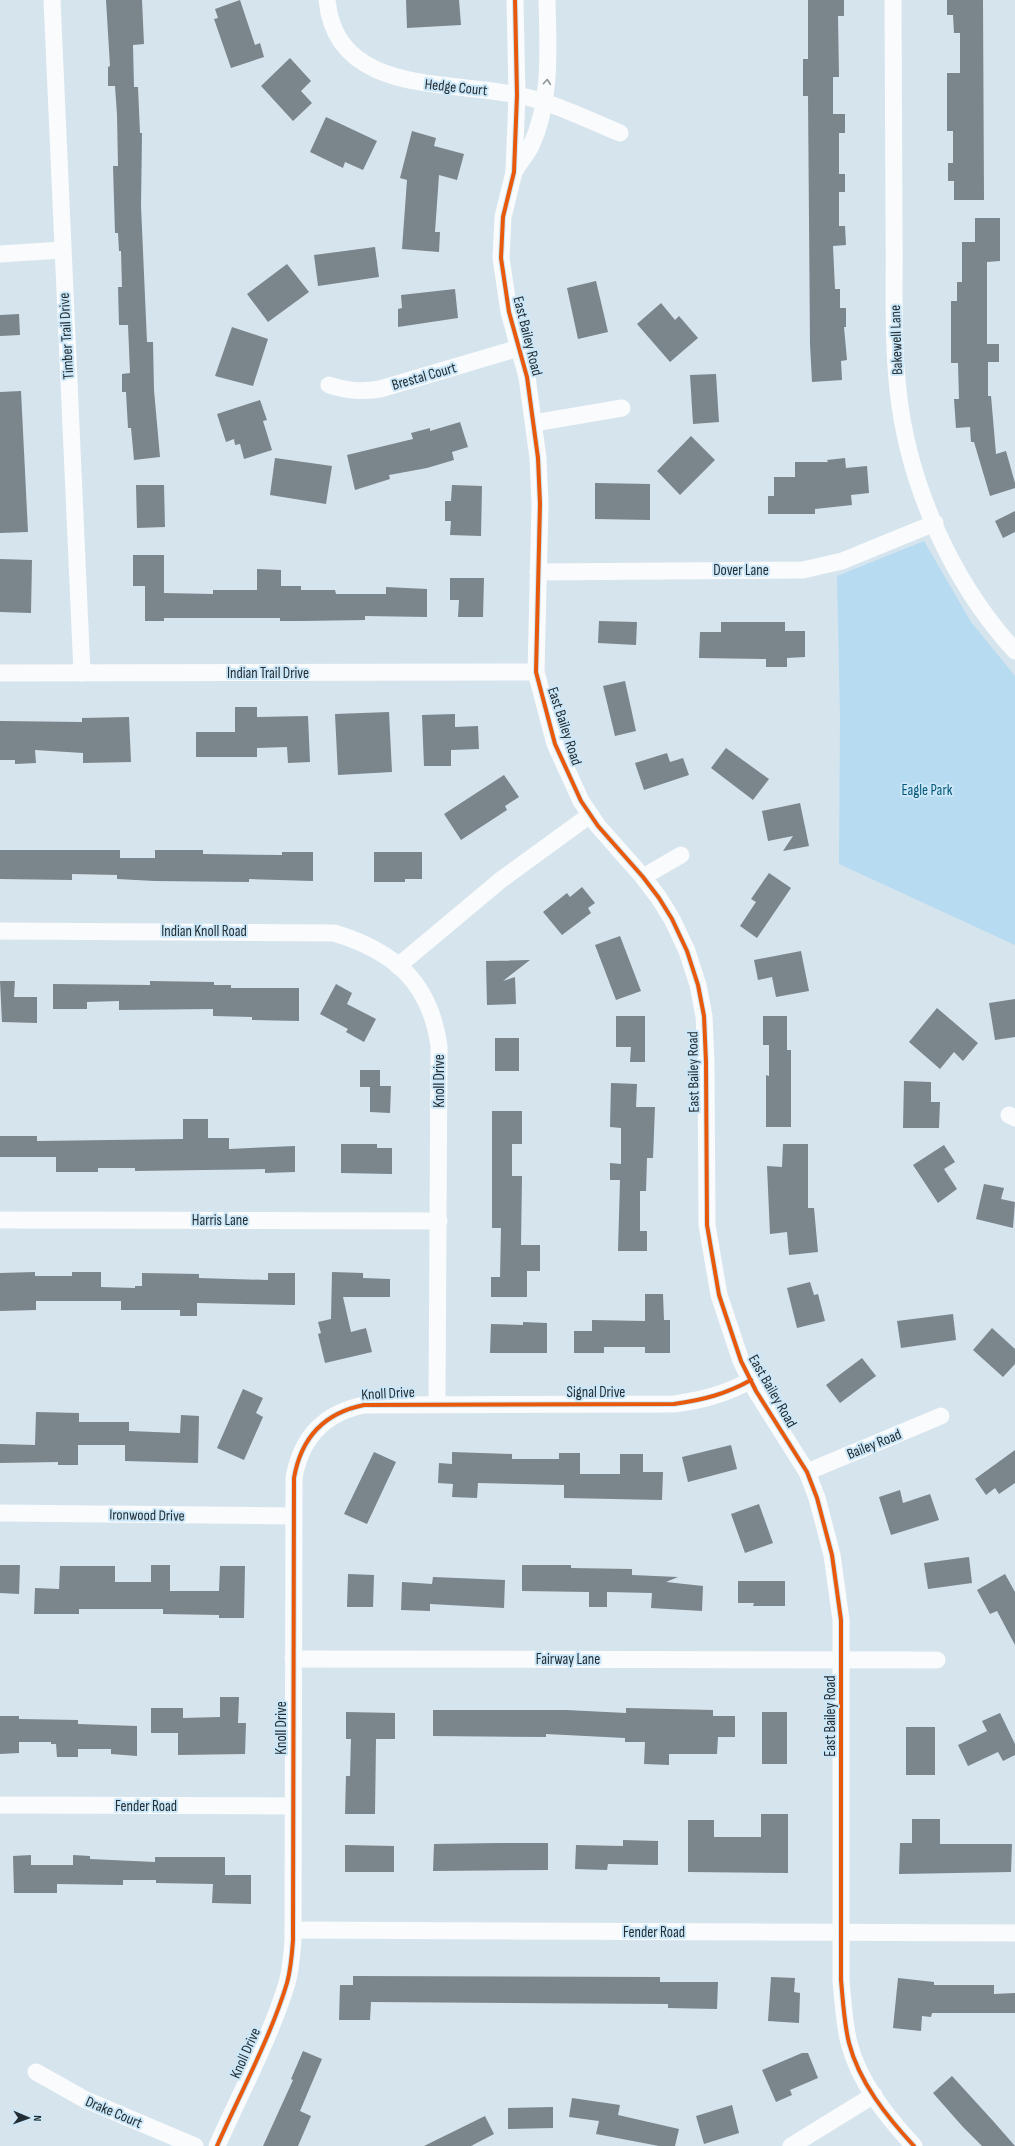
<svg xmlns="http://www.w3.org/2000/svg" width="1015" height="2146" font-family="'Sofia Sans Condensed',sans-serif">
<rect width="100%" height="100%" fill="#d6e4ee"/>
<path fill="#b7dbf1" d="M924 541 971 622 1015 676V945L839 864 840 717 837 576Z"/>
<g fill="#7a858c">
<path d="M106 0H142L144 44 133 45 134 87H138L140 133H142L141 206 147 342H153L154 390 160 457 134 460 131 428H128L126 392H122V374L130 373 128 325H119L118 287H122L121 251H119L118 233H115L113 166H118L117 115 115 86H108V67L110 66Z"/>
<path d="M240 0 255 45 260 43 264 57 231 68 214 19 218 18 215 9Z"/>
<path d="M406 0H459L461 25 407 28Z"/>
<path d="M808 0H844V16H838L839 77H833V114H845V133H839V174H845V192H839V226H845L846 245 833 246 835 289H840V308H846V327H844L847 360 841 361 842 380 812 382 810 344 808 96H803V59H808Z"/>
<path d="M947 0H983L984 200H954V181H948V163H953V131H947V73H960V33H954L953 15H947Z"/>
<path d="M290 58 311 81 301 91 312 103 293 121 261 86Z"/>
<path d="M326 117 377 141 363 170 345 162 343 168 310 152Z"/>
<path d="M412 131 436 138 434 146 464 154 457 180 439 175 435 232H440L439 252 402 249 407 180 400 178Z"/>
<path d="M975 218H1000V261L987 262V344H999V362H988V396H991L996 454 1006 451 1015 483V488L990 496 974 442H971L970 427 956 428 954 399H959L958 363H951V301H957V282H962V242H975Z"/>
<path d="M375 247 379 277 318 286 314 255Z"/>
<path d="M287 264 309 292 268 322 247 294Z"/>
<path d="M596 281 608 332 578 339 567 288Z"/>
<path d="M455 289 458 318 398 327V309L402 308 401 295Z"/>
<path d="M661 303 675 320 679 316 698 338 670 362 637 324Z"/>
<path d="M19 314 20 335 0 336V315Z"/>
<path d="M232 327 268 339 253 386 215 376Z"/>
<path d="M716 374 719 422 693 424 690 375Z"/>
<path d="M21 391 28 532 0 533V392Z"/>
<path d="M260 400 267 420 263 421 272 450 244 459 240 444 235 445 234 439 226 442 217 414Z"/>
<path d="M460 422 468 447 452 452 454 460 427 468 389 475 390 479 355 490 347 455 413 439 411 433 430 428V431Z"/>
<path d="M691 436 715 460 680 495 657 471Z"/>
<path d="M275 458 332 466 326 504 270 495Z"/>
<path d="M845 458 846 468 867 466 869 493 851 495 852 505 815 509V514H768V496H774V477H795V462H828L827 460Z"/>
<path d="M595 483 650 484V520L595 519Z"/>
<path d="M136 485H164L165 527 137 528Z"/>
<path d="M452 485 482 486 481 536 450 535 451 521H445V501H451Z"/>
<path d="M1015 511V532L1003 538 995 521Z"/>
<path d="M133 555H164V593L213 594V590H257V569L281 570V586H301V590H335L336 594H386V587L427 589V617L365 616V620L301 621H280V618H164V621H145V586H133Z"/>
<path d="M0 559 32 560 31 613 0 612Z"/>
<path d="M450 578H484L483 617H458L459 600H450Z"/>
<path d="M599 621 637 622 636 645 598 643Z"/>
<path d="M721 622H785V631H805V657L787 658V667H766V659L699 658 700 632H721Z"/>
<path d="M625 681 636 731 615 736 603 686Z"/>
<path d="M235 707H257V717L308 716 310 762 288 763 287 747 257 748V757H196V732H235Z"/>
<path d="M389 712 392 772 338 775 335 714Z"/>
<path d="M455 714V727L478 726 479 749 451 750V766H424L422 715Z"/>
<path d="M129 717 131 762 83 763V753L35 750 36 763 15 764V760H0V721L82 722V718Z"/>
<path d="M726 748 769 779 753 800 711 768Z"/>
<path d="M667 753 670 762 683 758 689 775 644 790 635 763Z"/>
<path d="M504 775 519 797 505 806 507 810 461 840 444 814Z"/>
<path d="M800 803 809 846 783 851 793 836 768 841 762 811Z"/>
<path d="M0 850H120V858H155V850H203V854L282 855V852H313V881L249 879V882L155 881 117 879V875L72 874V880L0 879Z"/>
<path d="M374 852H422V879H405V882H374Z"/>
<path d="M769 873 791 888 757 938 740 926 756 902 751 899Z"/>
<path d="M582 887 595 903 588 908 591 913 562 935 543 912 567 893 570 897Z"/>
<path d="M620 936 641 991 616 1000 595 945Z"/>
<path d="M801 951 809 991 776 997 772 977 758 980 754 960Z"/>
<path d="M530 960 503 981 515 977 516 1004 487 1005 486 961Z"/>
<path d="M0 981H15L14 997H37V1023L2 1022Z"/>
<path d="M150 981 214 982V985H231V988H299V1021L252 1020V1017L213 1016V1009L119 1010V1001L87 1002V1009H53V984L150 985Z"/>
<path d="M336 984 352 993 347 1004 376 1019 364 1042 346 1032 348 1029 320 1014Z"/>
<path d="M1015 999V1037L995 1040 989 1003Z"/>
<path d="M937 1008 978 1043 963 1061 954 1052 940 1069 909 1042Z"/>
<path d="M616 1016H645V1062H630L631 1047H616Z"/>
<path d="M763 1016H787V1050H791V1127H766V1075L769 1076V1045H763Z"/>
<rect x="495" y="1038" width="24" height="33"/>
<path d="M360 1070H380V1086H391L390 1113 370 1112V1087H360Z"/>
<path d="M904 1081 931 1082V1102H940L939 1128H903Z"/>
<path d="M611 1083 637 1084 636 1107H655L653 1158H647L646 1191H640V1231H647V1251H618L620 1180H610V1163L621 1164V1128L610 1127Z"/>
<path d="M492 1111H522V1144H512V1176H522L521 1245H540V1271H527V1297H491V1277H500L501 1228H492Z"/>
<path d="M183 1119H208V1138H229V1149L295 1146V1172L265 1173V1169L135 1171V1168H98V1172H56V1157H0V1136H37V1141L183 1139Z"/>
<path d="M341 1144H377V1148H392V1174L341 1173Z"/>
<path d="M783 1144H808V1208H814L818 1252 789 1255 787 1232 770 1234 767 1166 782 1167Z"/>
<path d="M944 1145 955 1162 944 1169 957 1189 938 1203 913 1165Z"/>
<path d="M984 1184 1004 1188 1001 1199 1015 1202 1013 1228 976 1219Z"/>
<path d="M35 1272V1276H72V1272H101V1287L135 1288V1286H142V1273L199 1274V1278L268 1280V1273H295V1305L197 1303V1316H180V1310H121V1301H36V1310L0 1311V1273Z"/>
<path d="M332 1272 363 1273V1278L390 1279V1297H343L351 1332 366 1328 372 1352 325 1363 318 1334 321 1333 318 1322 331 1319Z"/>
<path d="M810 1282 814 1295 818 1294 825 1321 797 1328 787 1288Z"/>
<path d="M645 1294H663L664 1320H670V1353H645V1347H604V1353H574V1331H592V1320L645 1321Z"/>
<path d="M953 1314 956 1340 901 1348 897 1321Z"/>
<path d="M523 1322 547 1323V1353H490L491 1324 523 1325Z"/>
<path d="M992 1328 1015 1349V1364L1003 1377 973 1350Z"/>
<path d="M862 1358 876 1376 840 1403 826 1385Z"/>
<path d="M243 1389 263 1398 256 1413 263 1417 244 1460 217 1448Z"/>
<path d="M36 1412 79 1413V1422H129V1431L180 1433 181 1415 199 1416 198 1463 125 1461V1445H78V1465H58V1462L0 1463V1444L35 1445Z"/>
<path d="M731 1445 737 1469 688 1482 682 1457Z"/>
<path d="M1015 1450V1483L999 1494 995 1488 986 1495 975 1479Z"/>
<path d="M374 1452 396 1462 367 1524 344 1514Z"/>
<path d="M452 1452 512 1454V1459H559V1453H580V1474H620V1454H643V1472H663L662 1500 564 1498V1485L478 1483 477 1498 452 1497 453 1484 438 1483 439 1463 452 1464Z"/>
<path d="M900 1490 903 1503 930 1494 939 1520 891 1535 879 1497Z"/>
<path d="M759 1504 773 1543 745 1553 731 1514Z"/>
<path d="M969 1557 972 1583 928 1589 924 1563Z"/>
<path d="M0 1565H20L19 1594 0 1593Z"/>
<path d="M151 1565H170V1591H219L220 1566H245L244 1618H219V1615L163 1614V1609H79V1614H34L35 1588 59 1589 60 1566H115V1582H151Z"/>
<path d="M522 1565H571V1568L632 1569V1575L678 1577 666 1582 703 1586 702 1611 651 1608 652 1593 607 1592V1607H589V1592L522 1591Z"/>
<path d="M348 1574 374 1575 373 1607H347Z"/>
<path d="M1005 1574 1015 1592V1645L997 1611 990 1614 977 1590Z"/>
<path d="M433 1577 505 1580 504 1608 430 1604V1611L401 1610 402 1582 432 1584Z"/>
<path d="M738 1581H785V1606H753L754 1603H738Z"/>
<path d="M220 1697H239L238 1723H246L245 1754 178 1755V1733H151V1708H183V1718L220 1717Z"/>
<path d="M626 1708 713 1710V1716H735V1737H718L717 1754H669V1765L644 1764 645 1742H625V1738L546 1734V1737L433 1736V1710H566L626 1713Z"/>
<path d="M346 1712 395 1713V1739H376L375 1814H345L346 1776H350L351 1739H346Z"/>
<rect x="762" y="1712" width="25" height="52"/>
<path d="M1000 1713 1015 1744V1755L1003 1761 998 1752 968 1766 958 1745 987 1731 982 1721Z"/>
<path d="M0 1716H19V1719L78 1720V1724L137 1726V1756L111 1754V1749H78V1757H57L56 1744H51V1742H19V1753L0 1754Z"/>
<rect x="906" y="1727" width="29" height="48"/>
<path d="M761 1814H788V1873L688 1872V1820H714V1837H761Z"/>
<path d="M912 1819H940V1844H1012L1011 1872 899 1874 900 1843H912Z"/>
<path d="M623 1840 658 1841V1865L608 1864 607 1870 575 1869 576 1845 623 1846Z"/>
<path d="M499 1843H548V1870L433 1871 434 1844Z"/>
<path d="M345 1845 394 1846V1872H345Z"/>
<path d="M31 1855V1865H73V1855L90 1856V1859L155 1862V1857H225V1875H251V1904L212 1903 213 1884 156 1883V1880H123V1885L57 1884V1893H14L13 1856Z"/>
<path d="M353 1976 660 1977V1982H718L717 2009 668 2008V2004L371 2002 370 2020H339L340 1985H353Z"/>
<path d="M771 1977 795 1978 794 1992 800 1993 799 2023 768 2021Z"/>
<path d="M898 1978 934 1982V1985H994V1994L1015 1993V2013H932L931 2017 922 2016 921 2031 893 2028Z"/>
<path d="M303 2051 322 2059 300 2111 311 2116 298 2146H263L293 2080 291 2079Z"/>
<path d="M802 2053H808L818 2078 790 2090 792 2095 776 2102 762 2070Z"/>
<path d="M952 2076 994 2122 1015 2146H982L963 2127 933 2093Z"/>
<path d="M572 2098 620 2105 618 2115 679 2129 675 2146H659L596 2134 599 2121 569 2117Z"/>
<path d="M732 2105 739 2133 704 2144 696 2116Z"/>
<path d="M553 2107V2128L508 2129V2108Z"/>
<path d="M485 2116 494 2134 471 2146H424Z"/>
</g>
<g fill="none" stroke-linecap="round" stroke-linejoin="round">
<g stroke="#f9fbfc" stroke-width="17">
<path d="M52 0 82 673"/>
<path d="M327 0C336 96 450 80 517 95 553 102 586 119 620 133"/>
<path d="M515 0 517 95 514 172 503 217 501 258 509 312 527 377 538 458 540 504 536 672 555 744 581 801 598 826 643 877 659 898 672 919 687 951 698 985 704 1016 706 1062 707 1225 719 1295 741 1361 756 1391 807 1472 817 1498 832 1555 841 1620V1980C843 2001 844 2023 849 2043 859 2082 887 2117 914 2146"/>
<path d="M893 0C894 75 894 150 894 226 895 280 892 336 898 390 908 484 951 581 1015 651"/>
<path d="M514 172C519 163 526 155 531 146 552 100 548 49 547 0"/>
<path d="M0 254 62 250"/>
<path d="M329 385C347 391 361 392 380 389L519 348"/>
<path d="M534 423 622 408"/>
<path d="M538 572 803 570 842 561 935 523"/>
<path d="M0 673 536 672"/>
<path d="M643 877 681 855"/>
<path d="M0 931 334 933C394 951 430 982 439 1046L437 1403"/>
<path d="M398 966 502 879 590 815"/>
<path d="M1009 1115 1015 1118"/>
<path d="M0 1220 439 1221"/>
<path d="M807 1472 941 1416"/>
<path d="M0 1513 294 1516"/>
<path d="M293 1659 937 1660"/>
<path d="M0 1805 293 1806"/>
<path d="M293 1930 1015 1933"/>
<path d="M36 2072 84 2099 195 2146"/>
<path d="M217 2146C240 2094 271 2036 287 1983 291 1969 292 1954 293 1940L294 1478C301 1438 324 1413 364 1405L674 1404C703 1400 726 1394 751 1380"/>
<path d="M791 2146 874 2095"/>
</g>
<g stroke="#cbe7f8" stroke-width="6">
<g id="cycleway">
<path d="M515 0 517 95 514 172 503 217 501 258 509 312 527 377 538 458 540 504 536 672 555 744 581 801 598 826 643 877 659 898 672 919 687 951 698 985 704 1016 706 1062 707 1225 719 1295 741 1361 756 1391 807 1472 817 1498 832 1555 841 1620V1980C843 2001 844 2023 849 2043 859 2082 887 2117 914 2146"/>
<path d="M217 2146C240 2094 271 2036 287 1983 291 1969 292 1954 293 1940L294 1478C301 1438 324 1413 364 1405L674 1404C703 1400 726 1394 751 1380"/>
</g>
</g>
<use href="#cycleway" stroke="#e8590c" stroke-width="4"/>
</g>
<defs><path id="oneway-chevron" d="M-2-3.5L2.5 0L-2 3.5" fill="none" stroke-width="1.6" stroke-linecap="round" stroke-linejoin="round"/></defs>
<use stroke="#8e9498" href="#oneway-chevron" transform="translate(547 82) rotate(-85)"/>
<g text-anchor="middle" stroke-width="4" stroke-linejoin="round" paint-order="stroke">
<g font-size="15" fill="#232e34" stroke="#cbe7f8">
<text transform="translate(456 87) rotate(6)" y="5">Hedge Court</text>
<text transform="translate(66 336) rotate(-93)" y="5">Timber Trail Drive</text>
<text transform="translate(528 336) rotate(76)" y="5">East Bailey Road</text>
<text transform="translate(896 340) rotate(-92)" y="5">Bakewell Lane</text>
<text transform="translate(424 376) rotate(-16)" y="5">Brestal Court</text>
<text x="741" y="575">Dover Lane</text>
<text x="268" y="678">Indian Trail Drive</text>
<text transform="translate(565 726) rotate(72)" y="5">East Bailey Road</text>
<text x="204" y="936">Indian Knoll Road</text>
<text transform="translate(693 1072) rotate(-91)" y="5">East Bailey Road</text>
<text transform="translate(439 1081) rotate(-90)" y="5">Knoll Drive</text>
<text x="220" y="1225">Harris Lane</text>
<text transform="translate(773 1391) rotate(60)" y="5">East Bailey Road</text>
<text x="596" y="1397">Signal Drive</text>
<text transform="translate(388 1393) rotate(-3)" y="5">Knoll Drive</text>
<text transform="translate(874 1444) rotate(-22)" y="5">Bailey Road</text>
<text transform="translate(147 1515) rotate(1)" y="5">Ironwood Drive</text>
<text x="568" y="1664">Fairway Lane</text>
<text transform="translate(830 1716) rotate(-90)" y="5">East Bailey Road</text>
<text transform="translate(281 1728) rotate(-90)" y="5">Knoll Drive</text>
<text x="146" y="1811">Fender Road</text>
<text x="654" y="1937">Fender Road</text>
<text transform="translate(245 2053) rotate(-66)" y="5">Knoll Drive</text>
<text transform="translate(114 2112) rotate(23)" y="5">Drake Court</text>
</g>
<g font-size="15" fill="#045779" stroke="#cbe7f8">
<text x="927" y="795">Eagle Park</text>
</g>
</g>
<g transform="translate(28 2118) rotate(92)" stroke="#cbe7f8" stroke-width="3" paint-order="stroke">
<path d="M0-3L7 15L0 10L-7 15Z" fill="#232e34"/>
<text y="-6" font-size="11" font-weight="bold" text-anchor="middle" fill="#232e34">N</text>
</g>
</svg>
